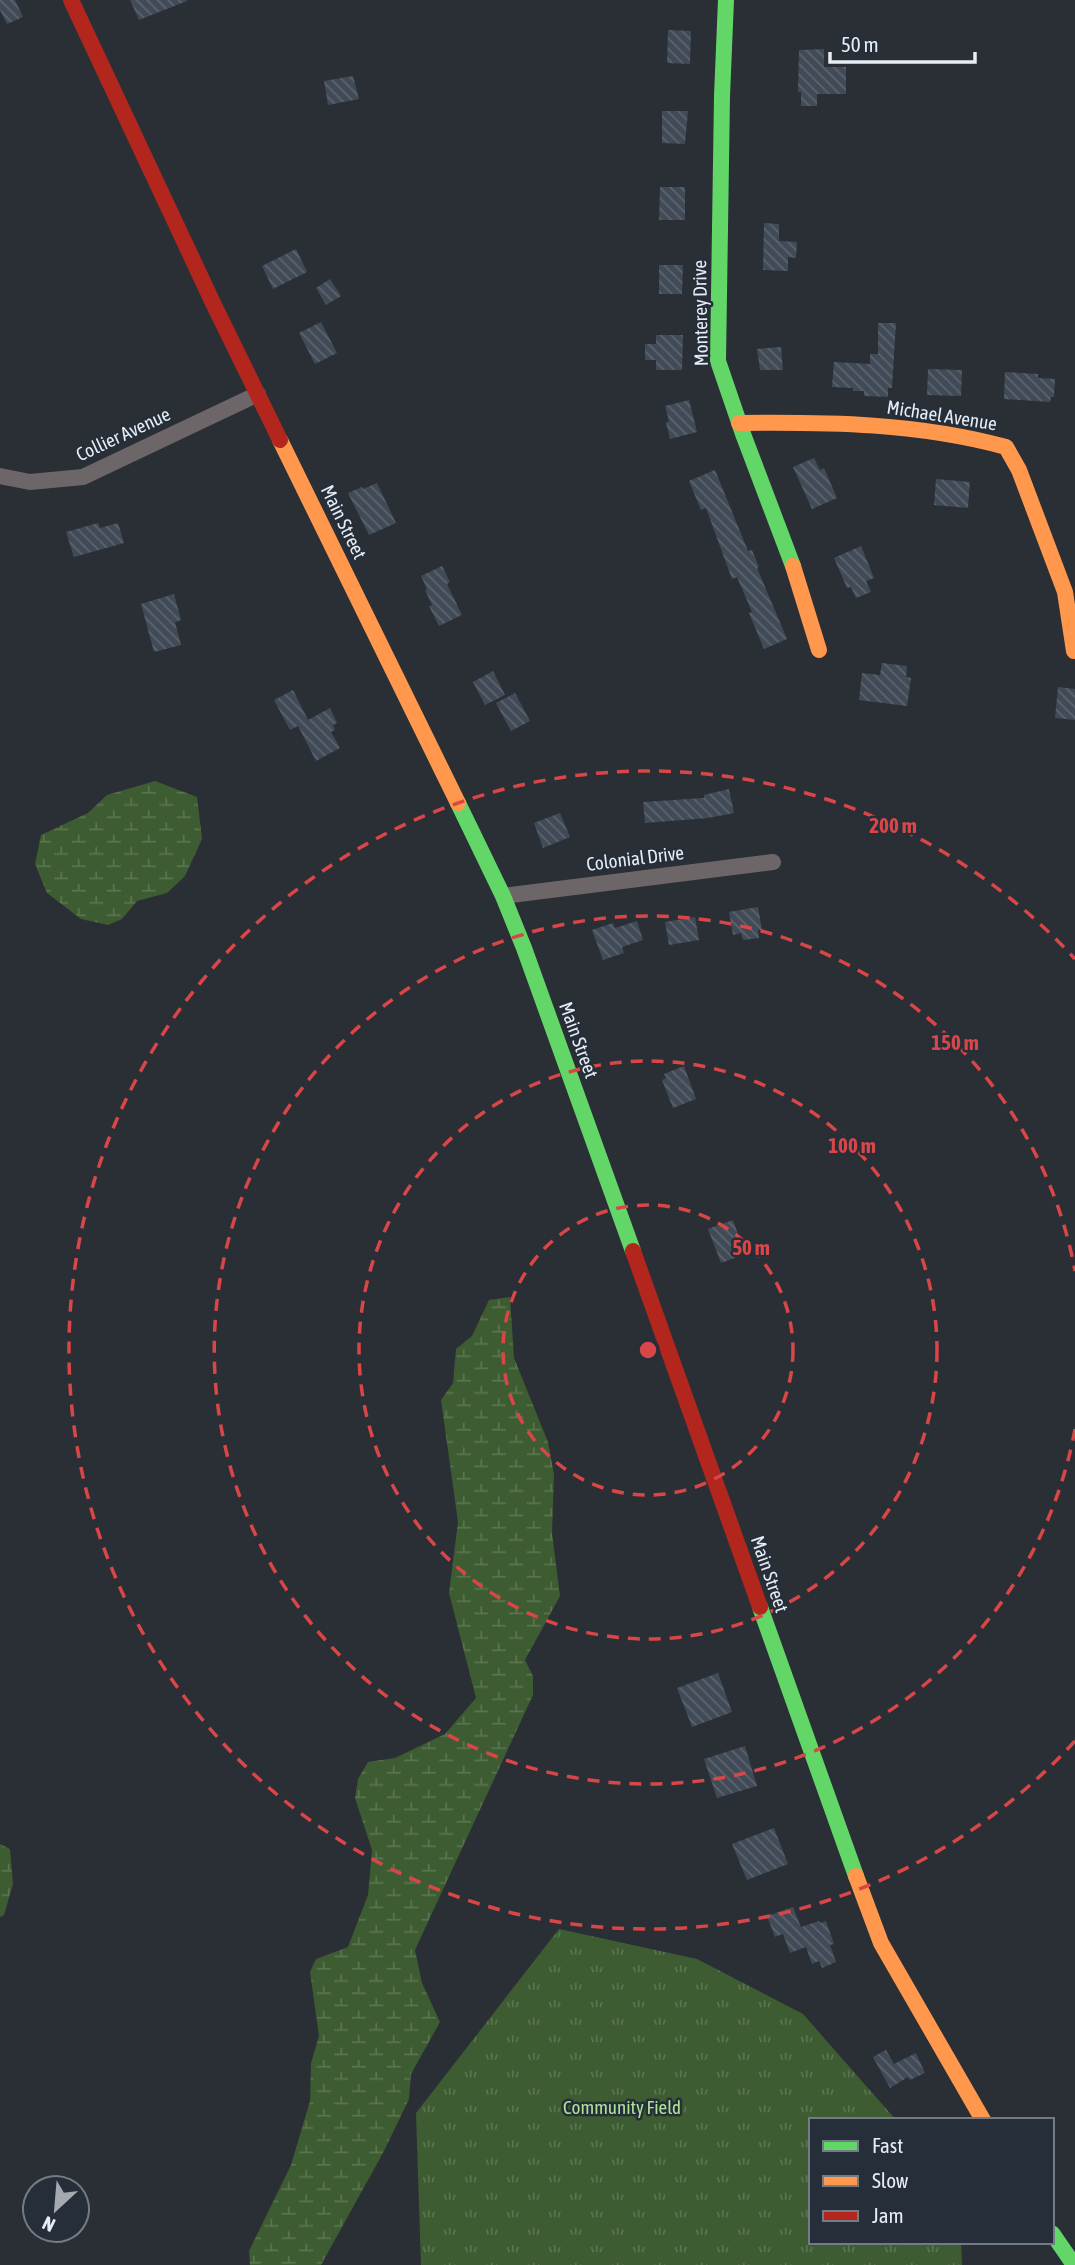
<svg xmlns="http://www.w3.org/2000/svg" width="1075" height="2265" font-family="'Asap Condensed',sans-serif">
<defs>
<pattern id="grass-tufts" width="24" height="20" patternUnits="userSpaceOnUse" patternTransform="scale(1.75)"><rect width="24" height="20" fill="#3e5c31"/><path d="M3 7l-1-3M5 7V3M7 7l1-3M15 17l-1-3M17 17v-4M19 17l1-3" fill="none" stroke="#5a744f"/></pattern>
<pattern id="wetland-marsh" width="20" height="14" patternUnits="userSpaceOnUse" patternTransform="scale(1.75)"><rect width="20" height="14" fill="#3e5c31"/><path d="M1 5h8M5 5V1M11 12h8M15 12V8" fill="none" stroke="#5a744f"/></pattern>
<pattern id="building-back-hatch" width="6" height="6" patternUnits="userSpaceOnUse" patternTransform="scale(1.75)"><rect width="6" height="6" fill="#414a57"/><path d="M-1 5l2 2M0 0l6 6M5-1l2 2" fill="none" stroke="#5c6470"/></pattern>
</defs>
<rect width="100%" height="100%" fill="#2a2f35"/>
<path fill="url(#grass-tufts)" d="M559 1929 697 1959 803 2014 896 2120H811V2242H961L962 2265H421L416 2113Z"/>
<g fill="url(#wetland-marsh)">
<path d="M155 781 197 797 202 839 185 876 167 893 137 901 122 919 108 925 81 919 47 893 35 864 41 835 88 813 107 795Z"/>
<path d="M510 1297 514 1358 548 1442 554 1475 552 1533 560 1596 525 1660 533 1676V1695L415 1950 422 1983 440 2022 411 2074 409 2099 384 2151 321 2265H250L249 2251 291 2165 310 2101 311 2063 319 2036 310 1972 316 1959 348 1947 368 1895 372 1850 355 1798 358 1779 368 1762 395 1758 445 1734 476 1698 449 1593 458 1522 441 1400 453 1383 456 1349 472 1336 489 1300Z"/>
<path d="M0 1844 10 1849 13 1884 4 1915 0 1917Z"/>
</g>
<g fill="url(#building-back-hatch)">
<path d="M0 0H15L23 17 7 24 0 10Z"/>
<path d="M130 0H186L187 1 139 20Z"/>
<path d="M668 30 691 31 690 64 667 63Z"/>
<path d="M824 49V67H846V94H817V106H801V92H798L799 50Z"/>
<path d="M353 76 359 99 328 105 324 81Z"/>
<path d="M662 111H688L685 144 662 143Z"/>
<path d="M660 187H685V220H659Z"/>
<path d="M764 223 779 224V241L797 242 796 258 788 257V271L763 270Z"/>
<path d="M296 249 307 272 273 289 262 266Z"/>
<path d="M659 265H683L682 294H659Z"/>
<path d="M330 279 341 296 326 305 316 288Z"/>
<path d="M321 322 337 353 315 364 299 333Z"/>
<path d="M878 323H896L892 388H888V397L864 396V391H853V388L832 387 834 362 870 364V354H878Z"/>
<path d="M656 335H683L682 370H656V360H645V344H656Z"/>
<path d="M781 347 783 370H760L757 349Z"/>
<path d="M928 369 962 370 961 396 927 395Z"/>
<path d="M1005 372 1038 374V378L1055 379 1054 397H1051L1050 402 1004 399Z"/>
<path d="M689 400 697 432 670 439 666 423 669 421 665 406Z"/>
<path d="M814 458 820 470 824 468 837 498 812 509 793 467Z"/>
<path d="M715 470 748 551 752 550 759 567 757 568 787 639 764 649 749 613 752 612 737 577 732 579 706 508 701 510 689 481Z"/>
<path d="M936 479 970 482 968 508 934 505Z"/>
<path d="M377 483 396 523 369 535 348 493 362 487 363 489Z"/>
<path d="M98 523 100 528 118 523 124 543 74 557 66 532Z"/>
<path d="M861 546 874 578 866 581 871 592 856 598 851 587 847 588 834 558Z"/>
<path d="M442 566 450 582 447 584 462 615 439 626 429 606 432 605 425 590 427 589 421 576Z"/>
<path d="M174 594 181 620 175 622 181 645 154 652 141 604Z"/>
<path d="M882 663 907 666 906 677 911 678 907 706 859 700 862 673 880 675Z"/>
<path d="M493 671 505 695 485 705 473 682Z"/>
<path d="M1058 687 1075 689V720L1055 718Z"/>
<path d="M293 690 308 720 330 708 337 723 333 725 335 730 331 732 340 748 316 761 298 726 290 730 274 700Z"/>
<path d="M515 693 530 721 511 731 496 703Z"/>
<path d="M729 789 734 813 708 818 645 823 643 802 704 798V795Z"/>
<path d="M560 813 570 837 543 848 534 823Z"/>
<path d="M758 907 762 930H758L759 938 743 940 741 933 733 935 729 912Z"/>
<path d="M695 917 699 940 669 945 665 922Z"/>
<path d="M637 921 643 940 622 947 624 953 603 960 592 930 613 923 615 928Z"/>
<path d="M684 1066 696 1099 673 1108 662 1080 666 1078 664 1074Z"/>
<path d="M733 1220 745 1254 721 1263 708 1229Z"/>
<path d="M718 1673 732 1712 692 1727 677 1688Z"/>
<path d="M745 1746 757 1786 717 1798 704 1759Z"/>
<path d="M774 1828 788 1864 747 1880 732 1844Z"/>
<path d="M793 1907 801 1927 819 1921 820 1923 826 1921 834 1944 830 1945 836 1962 822 1968 819 1961 812 1964 806 1947 790 1953 783 1934 775 1937 767 1916Z"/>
<path d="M886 2050 894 2064 916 2053 925 2073 910 2080 908 2077 890 2088 873 2057Z"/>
</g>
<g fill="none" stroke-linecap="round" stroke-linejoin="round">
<g stroke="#6d6668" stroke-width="16">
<path d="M0 476 30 482 83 477 258 394"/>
<path d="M503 896 773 862"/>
</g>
<g stroke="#63d668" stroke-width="16">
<path d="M726 0 722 96 718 361 743 434 793 566"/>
<path d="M458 803 503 896 524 948 633 1251"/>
<path d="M760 1607 856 1876"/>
<path d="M1052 2233 1074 2265"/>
</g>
<g stroke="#ff974d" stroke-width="16">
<path d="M739 423C830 422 918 423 1006 447L1019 470 1065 592 1074 651"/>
<path d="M280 440 458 803"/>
<path d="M793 566 819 650"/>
<path d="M856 1876 881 1943 983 2120"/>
</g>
<g stroke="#b3261e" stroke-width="16">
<path d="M71 0 213 303 280 440"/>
<path d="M633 1251 760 1607"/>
</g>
</g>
<g fill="none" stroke="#d94647" stroke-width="3.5" stroke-dasharray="12 9">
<circle cx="648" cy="1350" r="145"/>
<circle cx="648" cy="1350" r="289"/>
<path d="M1075 1429A434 434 0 1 1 1075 1271"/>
<path d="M1075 1741A579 579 0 1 1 1075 959"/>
</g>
<g text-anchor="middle" stroke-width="5" stroke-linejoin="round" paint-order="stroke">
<g font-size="19" fill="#e7edf4" stroke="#262f39">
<text transform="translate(700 313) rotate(-91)" y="7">Monterey Drive</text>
<text transform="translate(942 415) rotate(9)" y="7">Michael Avenue</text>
<text transform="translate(123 434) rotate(-25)" y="7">Collier Avenue</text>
<text transform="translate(344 522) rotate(64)" y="7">Main Street</text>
<text transform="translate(635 858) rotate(-7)" y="7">Colonial Drive</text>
<text transform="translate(579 1040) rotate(70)" y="7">Main Street</text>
<text transform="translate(770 1574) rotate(71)" y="7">Main Street</text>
</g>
<g font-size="19" fill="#ade493" stroke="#262f39">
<text x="622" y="2114">Community Field</text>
</g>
</g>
<circle cx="648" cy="1350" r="10" fill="#d94647" stroke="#262f39" stroke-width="3.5"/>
<g font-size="21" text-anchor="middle" font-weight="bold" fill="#d94647" stroke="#262f39" stroke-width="5" stroke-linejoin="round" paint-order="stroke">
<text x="893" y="833">200 m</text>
<text x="955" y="1050">150 m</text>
<text x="852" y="1153">100 m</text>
<text x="751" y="1255">50 m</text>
</g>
<rect x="809" y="2118" width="245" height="126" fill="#262f39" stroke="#737b84" stroke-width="2"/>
<rect x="823" y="2141" width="35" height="10" fill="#63d668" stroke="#737b84" stroke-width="2"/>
<text x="872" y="2153" font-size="21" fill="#e7edf4">Fast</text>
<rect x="823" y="2176" width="35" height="10" fill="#ff974d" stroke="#737b84" stroke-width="2"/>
<text x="872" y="2188" font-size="21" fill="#e7edf4">Slow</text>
<rect x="823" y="2211" width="35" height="10" fill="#b3261e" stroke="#737b84" stroke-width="2"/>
<text x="872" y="2223" font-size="21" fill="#e7edf4">Jam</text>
<g transform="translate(56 2209) rotate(206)"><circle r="33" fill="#262f39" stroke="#737b84" stroke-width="2"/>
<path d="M0-5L12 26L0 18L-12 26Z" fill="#a5aab1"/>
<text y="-10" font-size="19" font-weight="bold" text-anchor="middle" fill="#e7edf4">N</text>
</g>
<path d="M830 52v10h145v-10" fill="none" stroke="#e7edf4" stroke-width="3.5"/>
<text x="841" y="52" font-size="21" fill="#e7edf4" stroke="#262f39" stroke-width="5" paint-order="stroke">50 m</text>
</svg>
